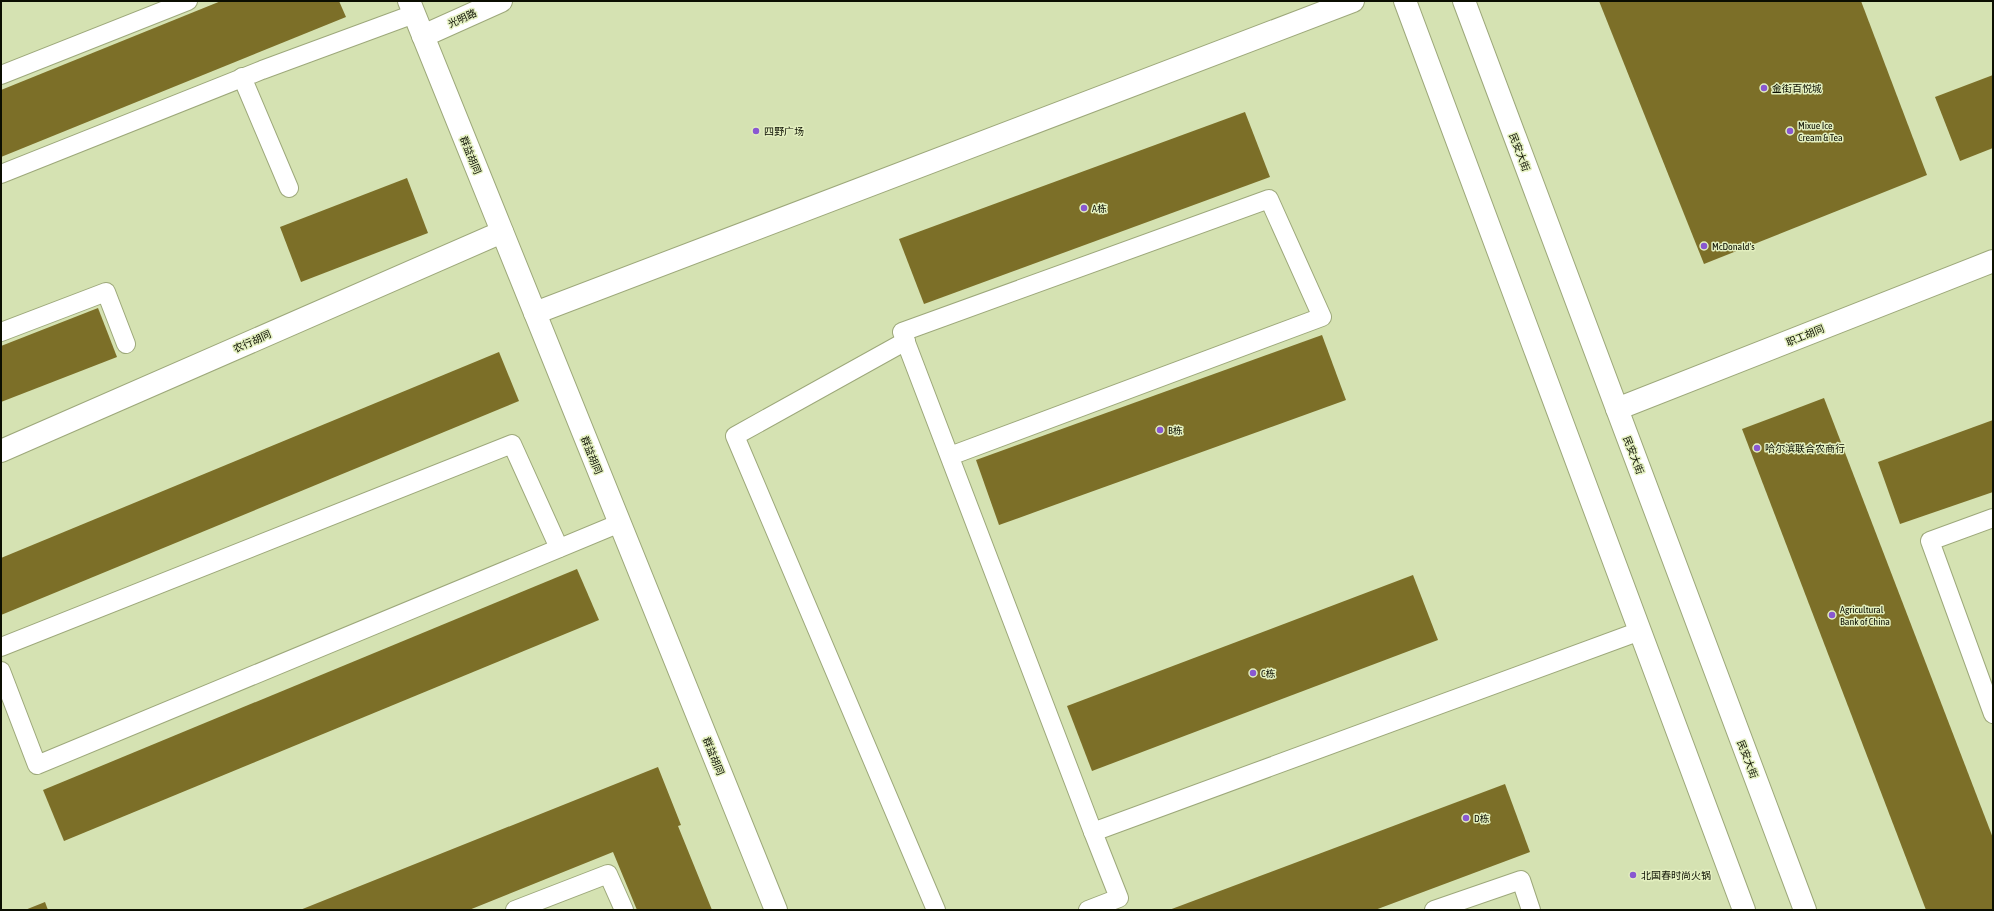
<svg xmlns="http://www.w3.org/2000/svg" width="1994" height="911" font-family="'Asap Condensed','Noto Sans SC',sans-serif">
<rect width="100%" height="100%" fill="#d5e2b2"/>
<g fill="#7c6f28">
<path d="M221 1H339L346 17 1 157V90Z"/>
<path d="M1599 1H1861L1927 175 1704 264Z"/>
<path d="M1993 75V148L1960 161 1935 97Z"/>
<path d="M1245 112 1270 177 924 304 899 239Z"/>
<path d="M407 178 428 233 301 282 280 227Z"/>
<path d="M98 308 117 357 1 402V346Z"/>
<path d="M1322 335 1346 400 999 525 976 460Z"/>
<path d="M499 352 519 401 1 615V558Z"/>
<path d="M1824 398 1993 838V910H1926L1742 429Z"/>
<path d="M1993 420V492L1900 524 1878 462Z"/>
<path d="M577 569 599 620 64 841 43 790Z"/>
<path d="M1413 575 1438 640 1092 771 1067 706Z"/>
<path d="M658 767 681 825 678 826 712 910H637L613 852 469 910H300Z"/>
<path d="M1505 784 1530 852 1375 910H1169Z"/>
<path d="M45 902 48 910H25Z"/>
</g>
<g fill="none" stroke-linecap="round" stroke-linejoin="round">
<g stroke="#9da87a" stroke-width="20">
<g id="lane">
<path d="M1 75 188 1"/>
<path d="M242 77 289 188"/>
<path d="M1 174 262 70 414 14"/>
<path d="M1 332 106 292 126 344"/>
<path d="M906 341 735 436 936 910"/>
<path d="M950 456 1322 317 1269 199 902 332 1093 832 1640 631"/>
<path d="M1993 518 1930 541 1993 714"/>
<path d="M1 647 512 444 559 548"/>
<path d="M1 671 37 765 620 523"/>
<path d="M515 910 608 874 624 910"/>
<path d="M1088 910 1119 898 1093 832"/>
<path d="M1434 910 1521 880 1531 910"/>
</g>
</g>
<g stroke="#9da87a" stroke-width="24">
<g id="street">
<path d="M423 36 501 1"/>
<path d="M535 313 1353 1"/>
<path d="M1 451 502 232"/>
</g>
</g>
<g stroke="#9da87a" stroke-width="24">
<g id="secondary">
<path d="M409 1 776 910"/>
<path d="M1405 1 1744 910"/>
<path d="M1464 1 1805 910"/>
<path d="M1617 409 1993 261"/>
</g>
</g>
<use href="#lane" stroke="#fff" stroke-width="18"/>
<use href="#street" stroke="#fff" stroke-width="22"/>
<use href="#secondary" stroke="#fff" stroke-width="22"/>
</g>
<g fill="#8958d1" stroke="#e3efbf" stroke-width="1.5">
<circle cx="1764" cy="88" r="4"/>
<circle cx="756" cy="131" r="4"/>
<circle cx="1790" cy="131" r="4"/>
<circle cx="1084" cy="208" r="4"/>
<circle cx="1704" cy="246" r="4"/>
<circle cx="1160" cy="430" r="4"/>
<circle cx="1757" cy="448" r="4"/>
<circle cx="1832" cy="615" r="4"/>
<circle cx="1253" cy="673" r="4"/>
<circle cx="1466" cy="818" r="4"/>
<circle cx="1633" cy="875" r="4"/>
</g>
<g text-anchor="middle" stroke-width="3" stroke-linejoin="round" paint-order="stroke">
<g font-size="10" fill="#0b0e01" stroke="#e3efbf">
<text transform="translate(462 18) rotate(-24)" y="4">光明路</text>
<text transform="translate(1520 152) rotate(69)" y="4">民安大街</text>
<text transform="translate(471 155) rotate(68)" y="4">群益胡同</text>
<text transform="translate(1805 335) rotate(-22)" y="4">职工胡同</text>
<text transform="translate(252 341) rotate(-24)" y="4">农行胡同</text>
<text transform="translate(592 455) rotate(68)" y="4">群益胡同</text>
<text transform="translate(1634 455) rotate(69)" y="4">民安大街</text>
<text transform="translate(714 756) rotate(68)" y="4">群益胡同</text>
<text transform="translate(1748 759) rotate(69)" y="4">民安大街</text>
</g>
<g font-size="10" fill="#0b0e01" stroke="#e3efbf" text-anchor="start">
<text x="1772" y="92">金街百悦城</text>
<text x="1798" y="129">Mixue Ice<tspan x="1798" dy="12">Cream &amp; Tea</tspan></text>
<text x="764" y="135">四野广场</text>
<text x="1092" y="212">A栋</text>
<text x="1712" y="250">McDonald's</text>
<text x="1168" y="434">B栋</text>
<text x="1765" y="452">哈尔滨联合农商行</text>
<text x="1840" y="613">Agricultural<tspan x="1840" dy="12">Bank of China</tspan></text>
<text x="1261" y="677">C栋</text>
<text x="1474" y="822">D栋</text>
<text x="1641" y="879">北国春时尚火锅</text>
</g>
</g>
<rect width="1994" height="911" fill="none" stroke="#0b0e01" stroke-width="4"/>
</svg>
